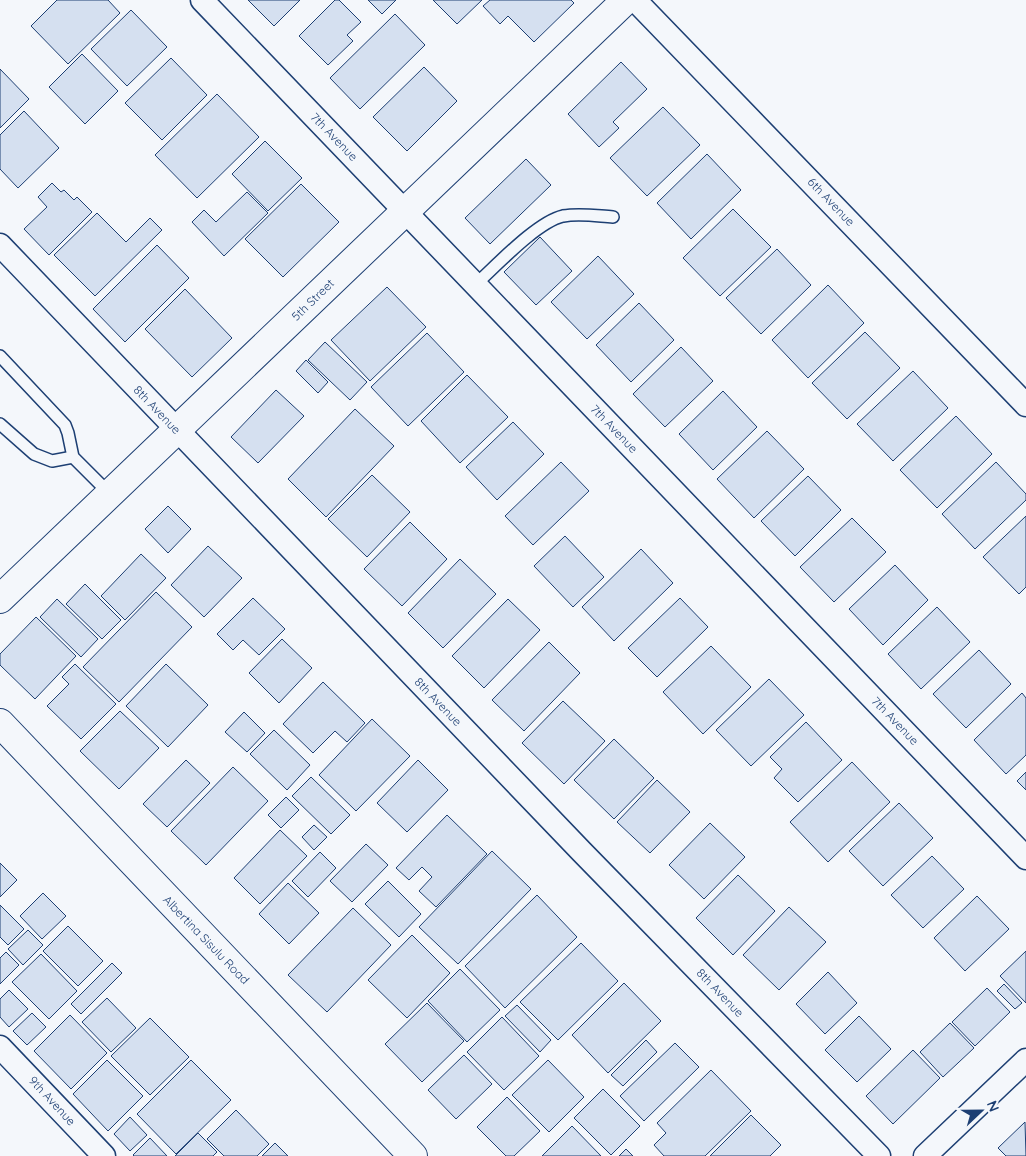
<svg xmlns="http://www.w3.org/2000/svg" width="1026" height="1156" font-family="Quicksand,sans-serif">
<rect width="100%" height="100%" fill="#f4f7fb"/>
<g fill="#d5e0f0" stroke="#1d3f73">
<path d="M57 0H108L120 13 68 64 31 26Z"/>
<path d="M248 0H300L274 26Z"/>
<path d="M335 0H339L361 22 347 35 353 41 328 65 299 36Z"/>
<path d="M368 0H396L382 14Z"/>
<path d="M433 0H482L457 24Z"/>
<path d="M490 0H571L574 3 534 42 508 16 500 24 483 6Z"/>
<path d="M131 10 167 47 127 86 91 49Z"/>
<path d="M395 14 425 45 360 109 330 78Z"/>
<path d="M82 54 118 91 85 124 49 87Z"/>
<path d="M171 58 207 95 162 140 125 103Z"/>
<path d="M621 62 647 89 613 122 619 128 599 147 568 114Z"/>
<path d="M424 67 457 101 407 151 373 117Z"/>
<path d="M0 69 29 99 0 128Z"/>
<path d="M217 94 259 137 197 198 155 155Z"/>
<path d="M663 107 700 145 647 196 610 158Z"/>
<path d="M24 111 59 148 18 188 0 169V135Z"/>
<path d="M265 141 302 178 268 211 232 174Z"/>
<path d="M707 154 741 190 691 239 657 203Z"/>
<path d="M526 159 551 185 490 244 465 218Z"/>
<path d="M52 183 61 192 64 190 74 200 77 197 92 212 49 255 24 229 47 207 38 197Z"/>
<path d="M301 184 339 222 283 277 245 239Z"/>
<path d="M247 192 268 213 224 256 192 222 204 210 216 222Z"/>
<path d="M733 209 771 247 720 296 683 258Z"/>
<path d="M97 213 126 242 150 218 162 230 95 296 54 255Z"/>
<path d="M540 237 572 271 536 305 504 272Z"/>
<path d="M157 245 189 278 125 342 93 309Z"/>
<path d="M777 249 811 285 761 334 726 298Z"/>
<path d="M598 256 634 294 587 339 551 302Z"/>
<path d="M828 285 864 323 808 378 772 340Z"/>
<path d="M387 287 426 327 370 381 331 340Z"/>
<path d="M185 289 232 338 192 377 145 329Z"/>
<path d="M639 303 674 340 631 382 596 345Z"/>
<path d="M865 332 900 368 847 419 812 383Z"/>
<path d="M427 333 464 372 408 426 371 387Z"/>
<path d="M325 342 367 382 350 400 308 360Z"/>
<path d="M681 347 713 381 665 427 633 394Z"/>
<path d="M306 360 328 382 318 393 296 371Z"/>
<path d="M913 371 948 408 893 461 857 424Z"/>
<path d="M467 375 508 417 460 463 421 421Z"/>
<path d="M276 390 304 416 258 463 231 437Z"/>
<path d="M723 391 757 427 713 470 679 434Z"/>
<path d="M355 409 394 446 326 517 288 479Z"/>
<path d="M956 416 992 454 937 508 900 470Z"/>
<path d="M513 422 544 454 497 500 466 467Z"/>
<path d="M767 431 804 469 754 518 717 479Z"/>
<path d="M561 462 589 491 533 545 505 516Z"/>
<path d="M996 462 1026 494V500L975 549 942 514Z"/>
<path d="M372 475 410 512 367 557 328 519Z"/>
<path d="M808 476 841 510 795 556 761 521Z"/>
<path d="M168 506 191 529 168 553 145 529Z"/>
<path d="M1026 516V587L1019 594 983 557Z"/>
<path d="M852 518 886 552 834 602 800 567Z"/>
<path d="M410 522 447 559 402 606 364 569Z"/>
<path d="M565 536 604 577 573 607 534 566Z"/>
<path d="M208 546 242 578 204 617 171 585Z"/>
<path d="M641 549 673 583 614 641 582 607Z"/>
<path d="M141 554 166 578 125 620 101 596Z"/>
<path d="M460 559 496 594 443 648 408 613Z"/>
<path d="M895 565 928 600 883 645 849 609Z"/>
<path d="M85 584 121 620 102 639 66 604Z"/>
<path d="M156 592 192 627 119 702 83 667Z"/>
<path d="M253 598 285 629 259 655 243 640 233 650 217 634Z"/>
<path d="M680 598 708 627 657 677 628 648Z"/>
<path d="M57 599 98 639 81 657 40 617Z"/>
<path d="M508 599 540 630 484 688 452 656Z"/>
<path d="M937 607 970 642 921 689 888 654Z"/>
<path d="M36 617 76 656 35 699 0 665V654Z"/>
<path d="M282 639 312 668 279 703 249 673Z"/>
<path d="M549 642 580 673 524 731 492 700Z"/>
<path d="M711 646 751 687 703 734 663 692Z"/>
<path d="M979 650 1011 684 966 728 933 694Z"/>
<path d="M75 664 116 704 81 739 47 706 69 684 62 677Z"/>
<path d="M166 664 208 705 168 747 126 706Z"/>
<path d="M769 679 804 715 751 766 716 730Z"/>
<path d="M323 682 365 723 347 742 335 731 313 753 283 724Z"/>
<path d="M1022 693 1026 698V755L1006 774 974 740Z"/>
<path d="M563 701 605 741 564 784 522 743Z"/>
<path d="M120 711 159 748 119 789 80 751Z"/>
<path d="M244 712 265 733 247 752 225 732Z"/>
<path d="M372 719 410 756 356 811 319 775Z"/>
<path d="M806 722 842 760 798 802 774 778 782 769 770 757Z"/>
<path d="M274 730 310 765 287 790 250 754Z"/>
<path d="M614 739 654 778 614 819 574 780Z"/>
<path d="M186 760 210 783 167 827 143 804Z"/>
<path d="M418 760 448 790 407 832 377 803Z"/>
<path d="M852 762 890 802 828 862 790 822Z"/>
<path d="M233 767 268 801 206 865 171 831Z"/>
<path d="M1026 772V790L1017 781Z"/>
<path d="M311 777 350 815 331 834 292 796Z"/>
<path d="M657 780 690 812 650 853 617 822Z"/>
<path d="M286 797 299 810 281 828 268 815Z"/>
<path d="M899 803 933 838 883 886 849 851Z"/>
<path d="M447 815 487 854 436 907 419 891 432 877 422 867 409 880 396 868Z"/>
<path d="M710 823 745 857 704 899 669 865Z"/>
<path d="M314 825 327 837 314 850 302 837Z"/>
<path d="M280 830 307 856 260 904 234 878Z"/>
<path d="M366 844 388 865 352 902 330 881Z"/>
<path d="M492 851 531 889 458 964 419 927Z"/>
<path d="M320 852 336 868 308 897 292 881Z"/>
<path d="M932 856 964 889 923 928 891 895Z"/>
<path d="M0 863 17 880 0 897Z"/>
<path d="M738 875 775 911 733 955 696 918Z"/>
<path d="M388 881 421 914 399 937 365 904Z"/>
<path d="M288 883 319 913 289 944 259 914Z"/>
<path d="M43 893 66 916 42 939 20 916Z"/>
<path d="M537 895 577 937 505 1008 465 966Z"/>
<path d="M977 896 1009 929 965 971 934 938Z"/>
<path d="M0 905 24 929 8 945 0 937Z"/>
<path d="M789 907 826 942 779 990 743 955Z"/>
<path d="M353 908 391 945 327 1012 288 975Z"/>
<path d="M68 926 103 961 78 986 43 951Z"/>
<path d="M28 930 43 945 23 965 8 949Z"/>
<path d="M412 935 450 973 407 1018 368 980Z"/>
<path d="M581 943 618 981 558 1040 520 1002Z"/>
<path d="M1026 951V1003L1000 976Z"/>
<path d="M6 952 19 965 0 984V958Z"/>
<path d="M41 954 77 991 49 1019 12 982Z"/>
<path d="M112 963 122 973 81 1014 71 1004Z"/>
<path d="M460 969 500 1010 467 1042 428 1001Z"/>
<path d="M828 972 857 1003 825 1034 796 1004Z"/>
<path d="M624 983 661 1021 608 1073 572 1035Z"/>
<path d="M1004 984 1022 1003 1015 1009 997 991Z"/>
<path d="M987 988 1010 1012 975 1046 952 1022Z"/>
<path d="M9 990 28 1009 9 1027 0 1017V999Z"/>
<path d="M107 998 136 1028 111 1052 82 1022Z"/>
<path d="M427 1003 464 1041 422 1082 385 1044Z"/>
<path d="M517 1005 551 1040 540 1052 505 1016Z"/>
<path d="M32 1013 46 1027 27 1045 13 1031Z"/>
<path d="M70 1015 107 1053 71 1089 34 1051Z"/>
<path d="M859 1016 891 1049 857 1082 825 1050Z"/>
<path d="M502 1017 539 1056 504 1090 467 1052Z"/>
<path d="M150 1018 189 1057 150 1095 111 1056Z"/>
<path d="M950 1023 974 1048 943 1077 920 1052Z"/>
<path d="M646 1040 657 1052 623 1086 611 1075Z"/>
<path d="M675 1043 699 1067 644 1121 620 1096Z"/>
<path d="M913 1050 940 1078 893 1124 866 1096Z"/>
<path d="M464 1055 492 1084 456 1119 428 1090Z"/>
<path d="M107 1060 143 1096 108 1131 73 1094Z"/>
<path d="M191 1060 231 1100 176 1154 137 1114Z"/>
<path d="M548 1060 584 1097 549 1132 512 1095Z"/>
<path d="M711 1070 751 1111 705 1156H664L654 1145 666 1133 657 1123Z"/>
<path d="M603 1089 640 1126 611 1155 574 1118Z"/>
<path d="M507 1097 540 1131 514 1156H506L477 1127Z"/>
<path d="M236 1110 269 1144 257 1156H224L207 1139Z"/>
<path d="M751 1115 781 1145 770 1156H710Z"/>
<path d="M130 1117 147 1135 130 1151 114 1134Z"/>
<path d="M1025 1122 1026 1156H1006L998 1148Z"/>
<path d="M572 1126 601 1156H542Z"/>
<path d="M198 1133 217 1152 213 1156H175Z"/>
<path d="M150 1138 167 1156H134L133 1155Z"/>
<path d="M275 1143 288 1156H262Z"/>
<path d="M626 1149 633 1156H619Z"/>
</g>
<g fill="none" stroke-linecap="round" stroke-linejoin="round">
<g stroke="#1d3f73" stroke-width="14">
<g id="service">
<path d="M476 284C497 265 537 222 563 216 580 213 597 216 613 217"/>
<path d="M0 356 65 425 68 433 73 457 110 494"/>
<path d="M0 424 34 454 52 461 73 457"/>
</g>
</g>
<g stroke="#1d3f73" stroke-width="25">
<g id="minor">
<path d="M202 0 1026 858"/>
<path d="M635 0 1026 405"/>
<path d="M0 245 582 852 879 1156"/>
<path d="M0 1047 104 1156"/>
<path d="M925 1156 1026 1060"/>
</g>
</g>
<g stroke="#1d3f73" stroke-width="30">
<path id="tertiary" d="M0 599 626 0"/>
</g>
<g stroke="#1d3f73" stroke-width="30">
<path id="primary" d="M0 723 413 1156"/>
</g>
<use href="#service" stroke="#f4f7fb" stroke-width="11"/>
<use href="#minor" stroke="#f4f7fb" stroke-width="22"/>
<use href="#tertiary" stroke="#f4f7fb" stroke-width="28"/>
<use href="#primary" stroke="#f4f7fb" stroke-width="28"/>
</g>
<g text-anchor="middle" stroke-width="4" stroke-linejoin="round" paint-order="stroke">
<g font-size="12" fill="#1d3f73" stroke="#f4f7fb">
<text transform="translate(334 137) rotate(46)" y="4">7th Avenue</text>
<text transform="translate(831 202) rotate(46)" y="4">6th Avenue</text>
<text transform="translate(313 300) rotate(-44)" y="4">5th Street</text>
<text transform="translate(157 410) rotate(46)" y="4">8th Avenue</text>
<text transform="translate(614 429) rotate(46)" y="4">7th Avenue</text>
<text transform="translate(438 702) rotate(46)" y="4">8th Avenue</text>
<text transform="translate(895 721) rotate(46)" y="4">7th Avenue</text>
<text transform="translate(206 940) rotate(46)" y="4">Albertina Sisulu Road</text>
<text transform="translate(720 993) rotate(46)" y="4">8th Avenue</text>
<text transform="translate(52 1101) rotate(47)" y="4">9th Avenue</text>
</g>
</g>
<g transform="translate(981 1111) rotate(68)" stroke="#f4f7fb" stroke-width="4" paint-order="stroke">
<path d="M0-4L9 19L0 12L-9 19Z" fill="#1d3f73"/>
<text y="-8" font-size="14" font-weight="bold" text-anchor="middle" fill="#1d3f73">N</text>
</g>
</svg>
